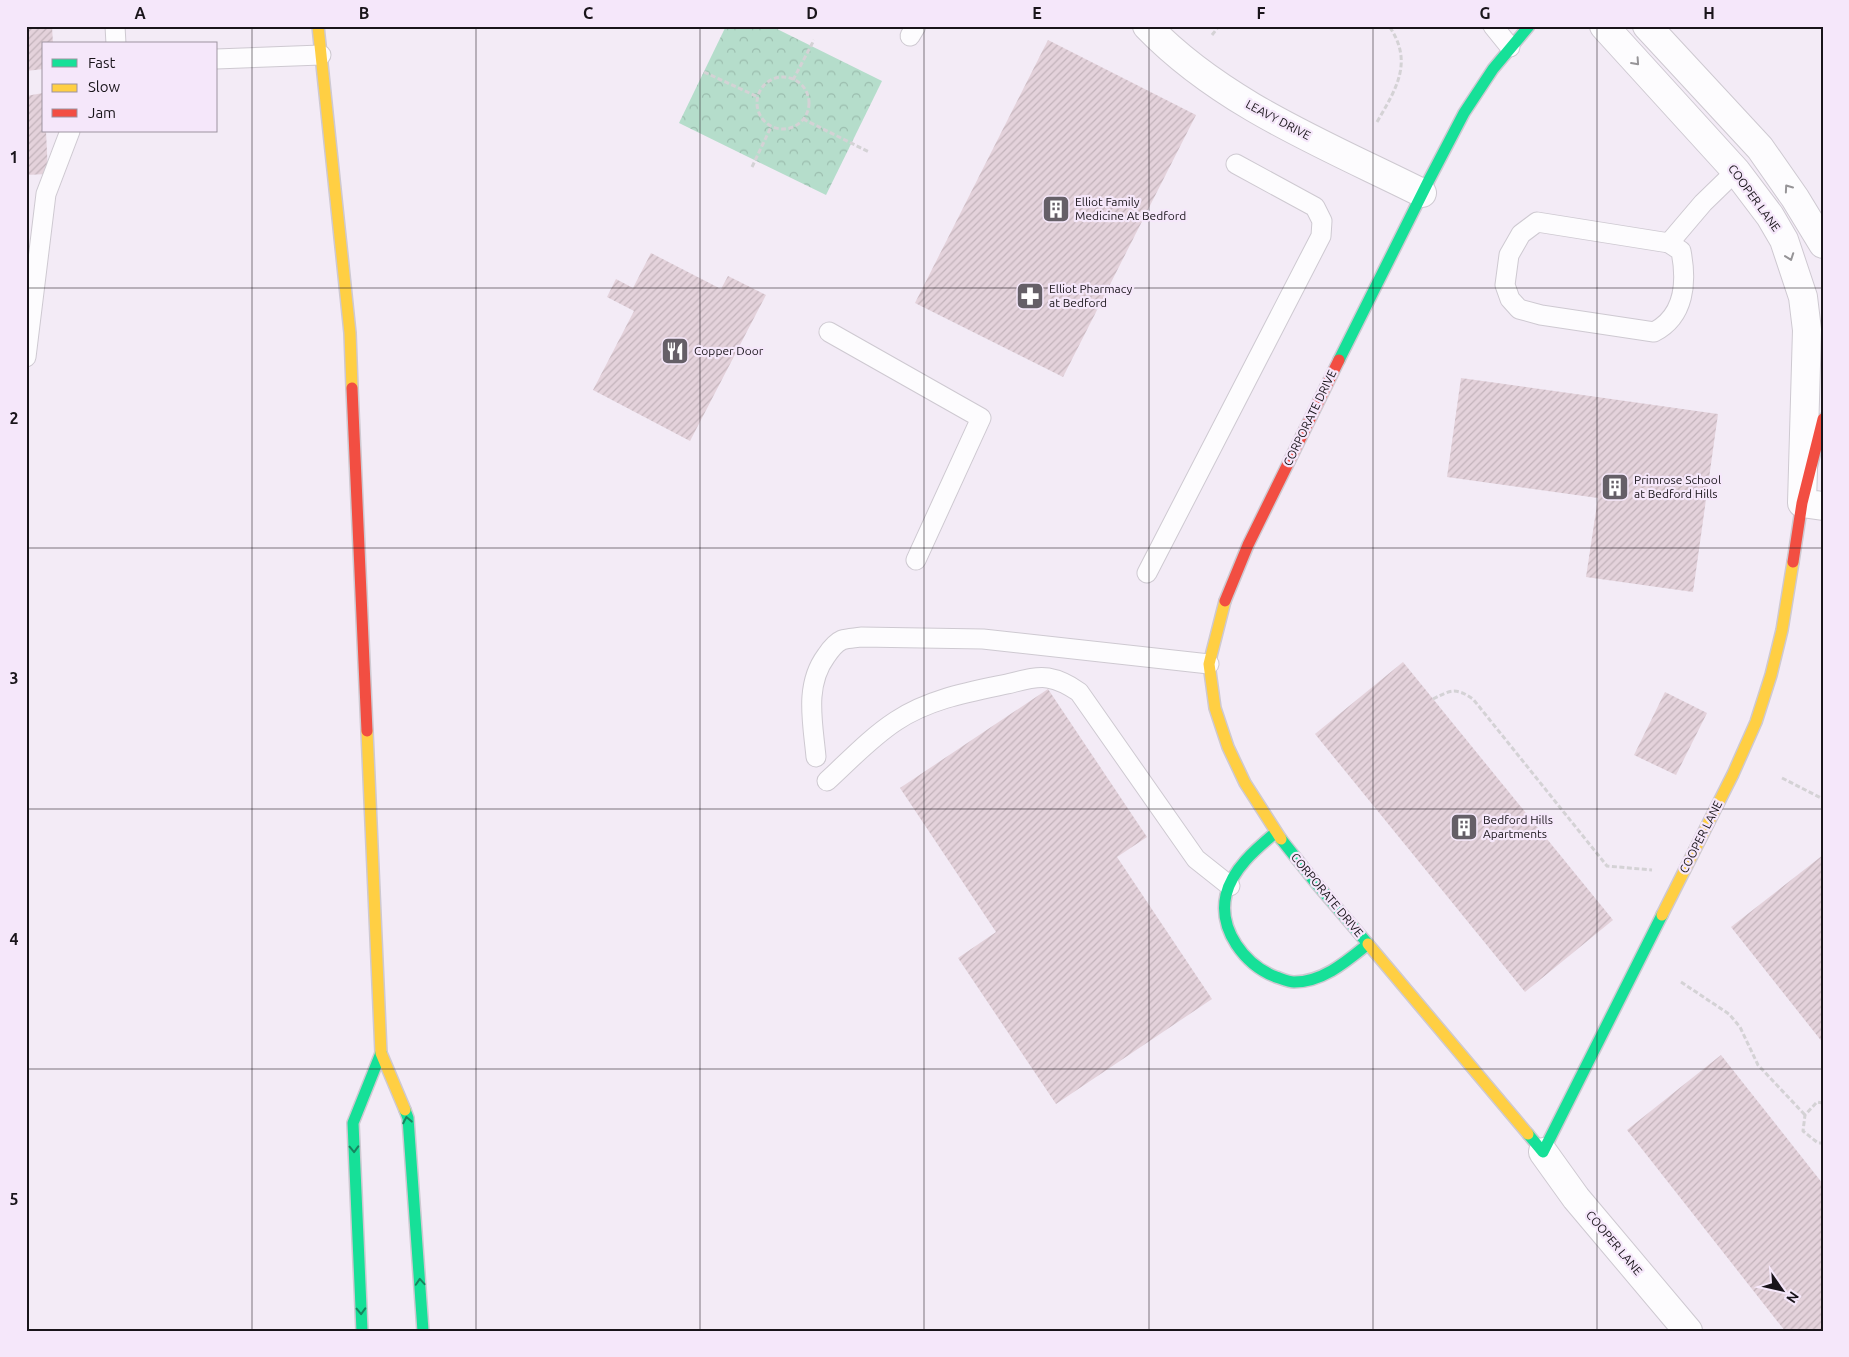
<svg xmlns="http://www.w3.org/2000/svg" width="1849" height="1357" font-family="Ubuntu,sans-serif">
<defs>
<pattern id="park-crowns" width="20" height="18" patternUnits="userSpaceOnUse" patternTransform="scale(1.25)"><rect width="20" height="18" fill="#b5ddcb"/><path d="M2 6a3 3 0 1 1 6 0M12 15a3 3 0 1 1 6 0" fill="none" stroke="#9bbdae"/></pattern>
<pattern id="building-hatch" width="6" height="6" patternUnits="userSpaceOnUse" patternTransform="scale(1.25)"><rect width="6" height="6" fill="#e4d2db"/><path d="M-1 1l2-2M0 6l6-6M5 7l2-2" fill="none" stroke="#c3b3bb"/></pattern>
</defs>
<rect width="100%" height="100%" fill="#f3ebf6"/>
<path fill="url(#park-crowns)" d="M726 26H771L882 81 826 195 679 123Z"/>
<g fill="url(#building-hatch)">
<path d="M26 26H52L53 44H44V69L26 71Z"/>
<path d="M1048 40 1196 115 1063 377 915 303Z"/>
<path d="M43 93 44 131H46L48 174 26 175V96Z"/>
<path d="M651 253 721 289 728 276 766 295 690 441 593 390 634 311 607 297 616 279 633 288Z"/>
<path d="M1461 378 1718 414 1693 592 1586 577 1598 498 1447 477Z"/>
<path d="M1403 662 1613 920 1525 992 1315 734Z"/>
<path d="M1048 689 1147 837 1117 857 1212 999 1056 1104 958 958 996 932 900 788Z"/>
<path d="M1665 692 1707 713 1676 775 1634 755Z"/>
<path d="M1823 855V1043L1731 927Z"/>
<path d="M1721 1055 1823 1184V1331H1785L1627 1130Z"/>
</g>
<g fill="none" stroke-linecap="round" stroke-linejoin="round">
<g stroke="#cec9d1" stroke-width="21">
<g id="lane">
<path d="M115 26 116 44"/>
<path d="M1493 26 1510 47"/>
<path d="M910 36 916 26"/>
<path d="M216 59 321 55"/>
<path d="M1537 222 1669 243 1681 251C1687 282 1685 316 1654 332L1541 315 1519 309 1510 299 1505 285 1509 255 1521 234Z"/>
<path d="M1669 243 1703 203 1736 171"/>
<path d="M829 332 981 418 916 560"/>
<path d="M26 357 46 194 70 131"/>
<path d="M1147 573 1321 236 1322 221 1315 207 1236 164"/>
<path d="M816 757C813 723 804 686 826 656 830 650 835 643 842 640 848 638 856 638 861 637L983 639 1209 664"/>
<path d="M827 781C849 761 870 738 896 721 929 699 969 692 1007 684 1020 681 1035 676 1048 678 1060 680 1069 685 1079 692L1196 859 1230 886"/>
</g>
</g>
<g stroke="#cec9d1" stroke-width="30">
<g id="street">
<path d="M1147 26C1222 104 1326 145 1422 193"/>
<path d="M1604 26 1736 171 1770 216 1784 240 1803 297 1807 330 1802 503 1823 506"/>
<path d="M1647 26 1760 148 1795 198 1823 244"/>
<path d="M1543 1152 1576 1198 1688 1331"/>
</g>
</g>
<g stroke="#cec9d1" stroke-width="14">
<g id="fast">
<path d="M1339 360 1429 180 1464 113 1493 69 1529 26"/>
<path d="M1275 833C1256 849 1232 869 1226 895 1218 930 1245 965 1276 977 1282 979 1289 982 1294 982 1323 982 1347 961 1368 944L1315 882 1281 839"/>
<path d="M405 1110 408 1118 423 1331"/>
<path d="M1528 1134 1543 1152 1662 915"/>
<path d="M362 1331 353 1123 381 1053"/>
</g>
</g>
<g stroke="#cec9d1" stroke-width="14">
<g id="slow">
<path d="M318 26 350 333 352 388"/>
<path d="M1225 601 1209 664 1215 708 1228 747 1245 783 1281 839"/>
<path d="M367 731 381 1053 405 1110"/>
<path d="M1662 915 1733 774 1756 722 1771 675 1782 630 1793 562"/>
<path d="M1368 944 1528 1134"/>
</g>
</g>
<g stroke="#cec9d1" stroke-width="14">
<g id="jam">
<path d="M352 388 367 731"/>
<path d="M1793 562 1802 503 1823 419"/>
<path d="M1225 601 1248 545 1339 360"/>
</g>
</g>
<g stroke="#d4d2d5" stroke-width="3" stroke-dasharray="5 2.5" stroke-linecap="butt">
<path d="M1212 35 1219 26"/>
<path d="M704 72 758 97"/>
<circle cx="783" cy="103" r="26"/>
<path d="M793 80 814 40"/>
<path d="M803 119 869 152"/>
<path d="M1377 122C1396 89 1414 62 1389 26"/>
<path d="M752 167 771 127"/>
<path d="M1433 699C1451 690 1455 687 1473 699L1607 866 1652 870"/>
<path d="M1782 778 1823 799"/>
<path d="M1681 982 1729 1014 1740 1027 1758 1065 1805 1115"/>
<path d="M1823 1103 1817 1102 1805 1115 1803 1131 1818 1143H1823"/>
</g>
<use href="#lane" stroke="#fdfcfe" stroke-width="19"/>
<use href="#street" stroke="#fdfcfe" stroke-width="28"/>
<use href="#fast" stroke="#16e098" stroke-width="11"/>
<use href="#slow" stroke="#ffcf43" stroke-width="11"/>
<use href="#jam" stroke="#f24e42" stroke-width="11"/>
</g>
<defs><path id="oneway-chevron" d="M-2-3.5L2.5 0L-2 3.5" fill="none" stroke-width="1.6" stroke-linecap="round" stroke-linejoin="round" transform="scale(1.25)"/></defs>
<g stroke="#969497">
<use href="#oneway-chevron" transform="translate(1636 62) rotate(48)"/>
<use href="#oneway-chevron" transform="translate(1788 188) rotate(-125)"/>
<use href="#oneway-chevron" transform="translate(1790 257) rotate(70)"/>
</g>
<g stroke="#17845f">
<use href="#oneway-chevron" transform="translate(407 1120) rotate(-101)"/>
<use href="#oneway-chevron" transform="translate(354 1149) rotate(88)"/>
<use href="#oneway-chevron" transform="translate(420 1282) rotate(-94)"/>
<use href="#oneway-chevron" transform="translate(361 1311) rotate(88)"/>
</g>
<path fill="none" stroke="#19141a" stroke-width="1" stroke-opacity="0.55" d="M252 26V1331M476 26V1331M700 26V1331M924 26V1331M1149 26V1331M1373 26V1331M1597 26V1331M26 288H1823M26 548H1823M26 809H1823M26 1069H1823"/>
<defs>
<g id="building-square" transform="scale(1.4375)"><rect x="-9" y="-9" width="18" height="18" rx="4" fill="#655f67" stroke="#f5e7fa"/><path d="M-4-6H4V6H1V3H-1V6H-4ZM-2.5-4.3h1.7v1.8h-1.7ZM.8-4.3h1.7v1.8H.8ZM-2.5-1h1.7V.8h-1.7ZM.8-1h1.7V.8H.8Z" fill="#fff"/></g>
<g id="pharmacy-square" transform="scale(1.4375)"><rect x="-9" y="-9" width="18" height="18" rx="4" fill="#655f67" stroke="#f5e7fa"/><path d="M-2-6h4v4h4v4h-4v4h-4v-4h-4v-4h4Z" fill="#fff"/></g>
<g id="restaurant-square" transform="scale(1.4375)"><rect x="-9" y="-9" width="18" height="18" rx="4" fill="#655f67" stroke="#f5e7fa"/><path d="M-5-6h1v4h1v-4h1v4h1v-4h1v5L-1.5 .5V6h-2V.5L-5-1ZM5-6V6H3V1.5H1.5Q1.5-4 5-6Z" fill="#fff"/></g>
</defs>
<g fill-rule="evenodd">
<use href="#building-square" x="1056" y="209"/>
<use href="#pharmacy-square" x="1030" y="296"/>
<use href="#restaurant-square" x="675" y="351"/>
<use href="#building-square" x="1615" y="487"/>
<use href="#building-square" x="1464" y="827"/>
</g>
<g text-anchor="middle" stroke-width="4.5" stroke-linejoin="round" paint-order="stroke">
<g font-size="12" fill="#19141a" stroke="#f5e7fa">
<text transform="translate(1278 120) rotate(28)" y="4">LEAVY DRIVE</text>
<text transform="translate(1754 198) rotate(54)" y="4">COOPER LANE</text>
<text transform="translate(1310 418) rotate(-64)" y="4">CORPORATE DRIVE</text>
<text transform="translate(1701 837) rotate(-63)" y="4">COOPER LANE</text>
<text transform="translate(1327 895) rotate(50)" y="4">CORPORATE DRIVE</text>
<text transform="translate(1614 1243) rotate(50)" y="4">COOPER LANE</text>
</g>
<g font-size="12" fill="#19141a" stroke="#f5e7fa" text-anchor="start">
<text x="1075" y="206">Elliot Family<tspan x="1075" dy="14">Medicine At Bedford</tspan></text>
<text x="1049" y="293">Elliot Pharmacy<tspan x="1049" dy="14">at Bedford</tspan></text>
<text x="694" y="355">Copper Door</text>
<text x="1634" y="484">Primrose School<tspan x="1634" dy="14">at Bedford Hills</tspan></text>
<text x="1483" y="824">Bedford Hills<tspan x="1483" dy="14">Apartments</tspan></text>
</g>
</g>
<rect width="1849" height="1357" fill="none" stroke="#f5e7fa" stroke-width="55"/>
<rect x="42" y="42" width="175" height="90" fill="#f5e7fa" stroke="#9d93a0"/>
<rect x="52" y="59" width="25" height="8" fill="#16e098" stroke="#9d93a0"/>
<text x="88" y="68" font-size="15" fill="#19141a">Fast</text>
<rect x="52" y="84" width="25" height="8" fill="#ffcf43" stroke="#9d93a0"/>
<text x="88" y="92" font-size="15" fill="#19141a">Slow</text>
<rect x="52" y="109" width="25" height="8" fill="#f24e42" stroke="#9d93a0"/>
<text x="88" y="118" font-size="15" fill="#19141a">Jam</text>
<g transform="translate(1782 1290) rotate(124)" stroke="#f5e7fa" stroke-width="4" paint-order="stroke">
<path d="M0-4L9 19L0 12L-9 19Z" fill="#19141a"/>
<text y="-8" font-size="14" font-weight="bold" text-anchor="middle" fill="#19141a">N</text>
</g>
<rect x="28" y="28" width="1794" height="1302" fill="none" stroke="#19141a" stroke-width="2"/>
<g font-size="16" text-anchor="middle" font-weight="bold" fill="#19141a">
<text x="140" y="19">A</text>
<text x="364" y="19">B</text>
<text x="588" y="19">C</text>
<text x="812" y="19">D</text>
<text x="1037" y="19">E</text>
<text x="1261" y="19">F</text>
<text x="1485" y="19">G</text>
<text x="1709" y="19">H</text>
<text x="14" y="163">1</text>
<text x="14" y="424">2</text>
<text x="14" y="684">3</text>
<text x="14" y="945">4</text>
<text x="14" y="1205">5</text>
</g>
</svg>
